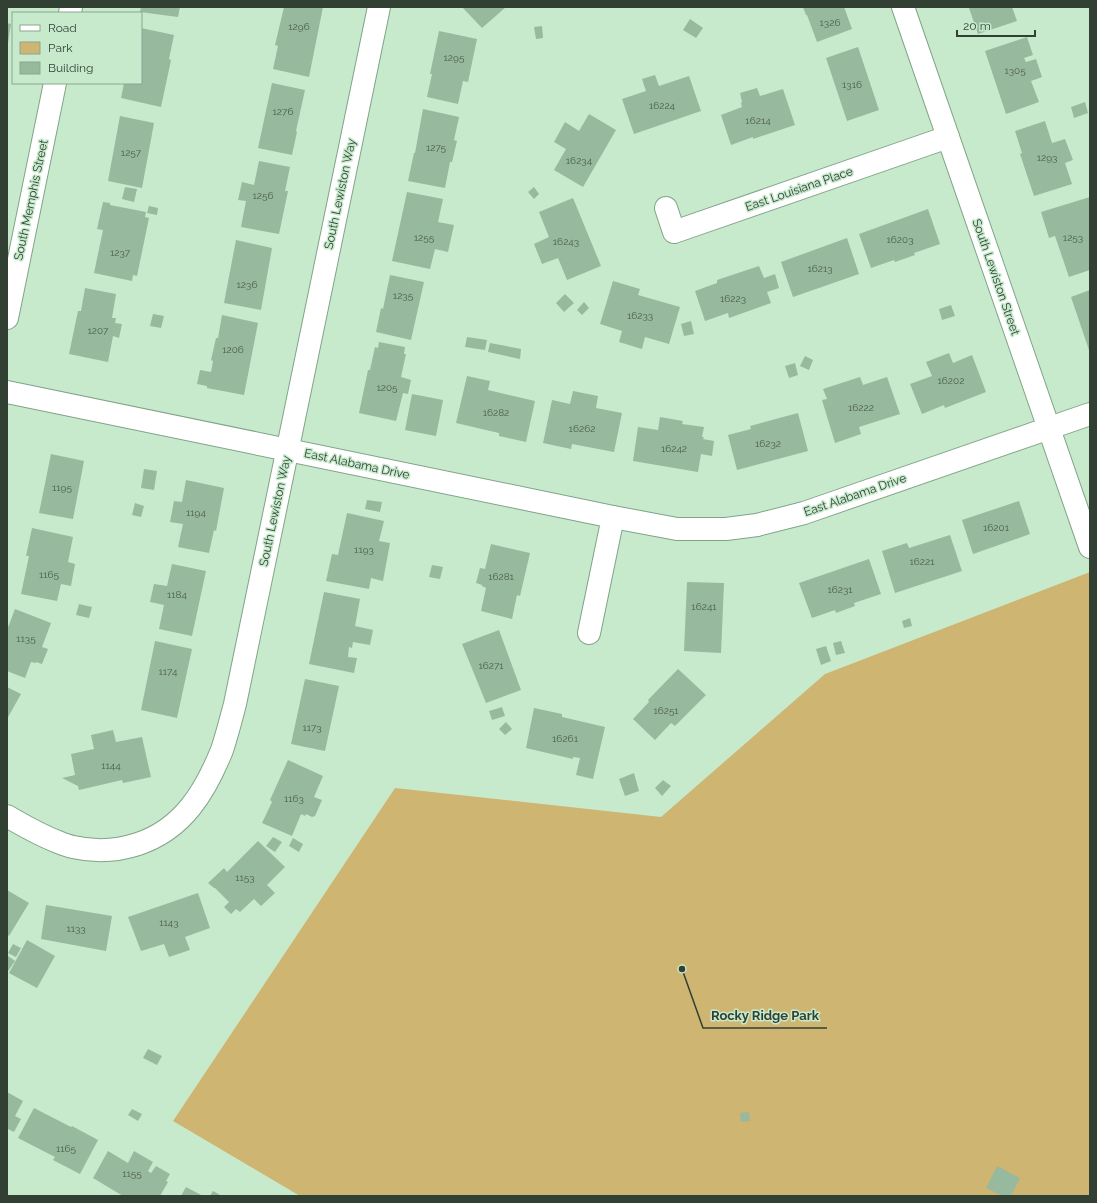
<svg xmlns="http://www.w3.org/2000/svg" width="1097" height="1203" font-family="Raleway,sans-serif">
<rect width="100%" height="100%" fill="#c7eacd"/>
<path fill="#ceb571" d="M1090 572V1196H300L173 1121 395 788 661 817 825 674Z"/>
<g fill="#97b99d">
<path d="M141 7H180L178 17 140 12Z"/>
<path d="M284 7H323L309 77 273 69 278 46 275 45Z"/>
<path d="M462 7H506L482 28Z"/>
<path d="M803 7H844L852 29 817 42 807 15H806Z"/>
<path d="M971 7H1012L1017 21 978 34 969 8Z"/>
<path d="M690 19 703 28 696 38 683 30Z"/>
<path d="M7 23 11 24 8 43H7Z"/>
<path d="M542 26 543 38 536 39 534 27Z"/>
<path d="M141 28 174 35 169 59 171 60 161 107 121 98 124 83H141Z"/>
<path d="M439 31 477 39 468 82 463 81 458 104 427 97 432 74H430Z"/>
<path d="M1027 37 1033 55 1024 58 1026 62 1036 59 1042 77 1031 81 1039 102 1006 114 985 51Z"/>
<path d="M858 47 879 110 847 121 826 58Z"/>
<path d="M655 75 659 86 689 76 701 111 634 134 622 99 646 91 642 79Z"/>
<path d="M272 83 305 90 296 131 297 132 292 155 258 148Z"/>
<path d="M757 88 760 96 783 89 795 125 753 139V137L731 145 721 115 742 107 741 103 742 102 740 93Z"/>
<path d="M1085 102 1088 113 1074 118 1071 107Z"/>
<path d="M423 109 459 117 454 140 457 141 452 162H450L445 188 408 181 414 153H415Z"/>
<path d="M589 114 616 130 583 187 554 170 566 149 554 142 565 122 579 131Z"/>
<path d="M120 116 154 123 142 188 108 181Z"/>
<path d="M1045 121 1052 143 1065 139 1073 160 1065 163 1072 184 1034 196 1020 154 1022 153 1015 131Z"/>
<path d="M259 161 290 167 285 191H288L279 234 241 227 246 201 238 200 242 182 254 185Z"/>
<path d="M125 187 137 189 134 202 122 199Z"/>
<path d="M534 187 539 194 534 199 528 192Z"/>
<path d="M407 192 443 199 438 222 454 225 448 252 435 249 430 269 392 261Z"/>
<path d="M1090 197V270L1069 277 1055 236 1049 238 1041 212Z"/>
<path d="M573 198 601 266 567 280 558 258 542 264 534 244 549 237 539 212Z"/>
<path d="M103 202 110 203V205L146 212 145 217 149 218 137 276 133 275 132 281 94 273 103 230 97 229Z"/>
<path d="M149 206 158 208 157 215 147 213Z"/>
<path d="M928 209 940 244 914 253 915 255 895 262 894 260 871 268 859 234Z"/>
<path d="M847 238 859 274 793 297 781 262Z"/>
<path d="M236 240 272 248 261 310 224 303Z"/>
<path d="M759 266 764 278 775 274 779 288 767 292 771 303 729 318 728 313 705 321 695 291 717 283V280Z"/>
<path d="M390 275 424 282 411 340 376 332 381 308 383 309Z"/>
<path d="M613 281 640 289 638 295 680 307 669 344 645 337 642 349 619 342 622 331 600 324Z"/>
<path d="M85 288 116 294 112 318H116L115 323 122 324 119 338 113 336 108 362 69 354 78 311H81Z"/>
<path d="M1090 290V353L1071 297Z"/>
<path d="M565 294 574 303 564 312 556 303Z"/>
<path d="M584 302 589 308 582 315 577 310Z"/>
<path d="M951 305 955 316 942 320 939 309Z"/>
<path d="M153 314 164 316 161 328 150 326Z"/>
<path d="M222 315 258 323 244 395 207 388V386L197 384 200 370 211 372 213 361 211 360 216 338H218Z"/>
<path d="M691 321 694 334 684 336 681 324Z"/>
<path d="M467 337 487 340 485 350 465 347Z"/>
<path d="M379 342 405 347 404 354H406L401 377 411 380 408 394 403 393 396 421 359 413 368 370H370L375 347 378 348Z"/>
<path d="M490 343 521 349 520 359 488 352Z"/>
<path d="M949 353 953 363 972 355 986 392 945 408 944 405 922 414 910 384 932 376 926 362Z"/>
<path d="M805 356 813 360 809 370 800 366Z"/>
<path d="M795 363 798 375 789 378 785 366Z"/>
<path d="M467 376 490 381 488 390 535 401 526 442 499 436V433L456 423Z"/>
<path d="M860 377 863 385 887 377 900 414 859 427 861 434 835 443 822 400 827 399 823 389Z"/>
<path d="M573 391 598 396 596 408 622 413 614 452 572 444 571 449 543 443 552 400 570 404Z"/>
<path d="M412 394 443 400 436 436 405 430Z"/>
<path d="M798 413 808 451 737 470 728 435 751 429 750 426Z"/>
<path d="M660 417 683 421 682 424 704 427 702 437H704L703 439 714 441 712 456 701 454 698 472 633 461 638 427 658 430Z"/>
<path d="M51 454 84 461 73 519 39 513Z"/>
<path d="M144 469 157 471 154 490 141 488Z"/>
<path d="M186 480 224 488 216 531 214 530 209 553 178 547 183 524 170 522 174 501 182 502Z"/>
<path d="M367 500 382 502 380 512 365 509Z"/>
<path d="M1019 501 1030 534 973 554 962 520Z"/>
<path d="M135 503 144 506 141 517 132 515Z"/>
<path d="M347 513 384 521 379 541 390 543 383 581 371 578 369 589 326 581 332 554 338 555Z"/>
<path d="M32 528 73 537 68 562 75 564 71 586 61 584 57 601 21 594 29 556H26Z"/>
<path d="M950 535 962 571 895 593 882 551 907 543 909 548Z"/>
<path d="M491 544 530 553 520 596 517 595 512 619 481 611 486 588 482 586V585L476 583 480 568 485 569Z"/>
<path d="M869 559 881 594 854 603 855 606 836 613 835 610 812 618 799 583Z"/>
<path d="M172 564 206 571 192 636 159 629 164 605 150 602 154 584 167 586Z"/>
<path d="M432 565 443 567 440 579 429 577Z"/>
<path d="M687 582 724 583 721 653 684 651Z"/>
<path d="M324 592 360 599 355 626 373 630 370 645 353 642 352 648 349 647 348 657 357 658 354 673 309 664Z"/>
<path d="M79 604 92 607 89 618 76 615Z"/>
<path d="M15 609 51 623 42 647 48 649 42 664 36 662V663L31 662 25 678 7 671V630Z"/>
<path d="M910 618 912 626 904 628 902 621Z"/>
<path d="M499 630 521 690 486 703 462 644Z"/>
<path d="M155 641 192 649 177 718 141 710Z"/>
<path d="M841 641 845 653 836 655 833 643Z"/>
<path d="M826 646 831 661 821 665 816 649Z"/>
<path d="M678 669 706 695 675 726 671 723 655 740 633 719 649 702 648 700Z"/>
<path d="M305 679 339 686 325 751 291 744Z"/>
<path d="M7 687 21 694 7 719Z"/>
<path d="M502 707 505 716 492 720 489 711Z"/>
<path d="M534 708 562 714V717L605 727 593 779 576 775 580 758 573 757V759L526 748Z"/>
<path d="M506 722 512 729 505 735 499 729Z"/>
<path d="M113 730 116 742 142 737 151 777 123 783 122 780 79 790 78 786 62 778 75 775 71 754 94 749 91 735Z"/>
<path d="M288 760 323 776 314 797 322 800 315 816 312 817 306 814 305 816 301 814 292 836 262 823 272 802 270 800Z"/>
<path d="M634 773 639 791 625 796 619 779Z"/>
<path d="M663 780 671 786 662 796 655 788Z"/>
<path d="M273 837 282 842 275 852 266 846Z"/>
<path d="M293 838 303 844 299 852 289 846Z"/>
<path d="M258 841 285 867 267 885 275 893 261 906 254 899 240 912 236 909 231 914 224 907 229 902 215 888H214L208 883 224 868 227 872Z"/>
<path d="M7 890 29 903 9 936 7 934Z"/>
<path d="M198 893 210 928 185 937 190 950 169 957 164 944 141 951 128 917Z"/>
<path d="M46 905 112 916 106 951 41 939Z"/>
<path d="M27 940 55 956 37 988 9 973Z"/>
<path d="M13 944 21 948 16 957 8 953Z"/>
<path d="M8 956 15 961 8 971 7 970Z"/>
<path d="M148 1049 162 1056 157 1065 143 1058Z"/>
<path d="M7 1092 23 1101 15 1116 21 1119 14 1132 8 1129 7 1131Z"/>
<path d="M34 1108 71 1127 72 1126 98 1140 80 1174 53 1160 55 1157 18 1138Z"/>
<path d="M132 1109 142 1114 138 1121 128 1115Z"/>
<path d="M749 1112 750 1121 741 1122 740 1113Z"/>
<path d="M108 1151 128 1163 134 1151 153 1162 148 1171 151 1173 156 1166 170 1174 166 1181 168 1182 160 1196H123L93 1178Z"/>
<path d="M997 1166 1020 1178 1011 1196H1003L986 1188Z"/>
<path d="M186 1187 203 1196H181Z"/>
<path d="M213 1191 222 1196H210Z"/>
</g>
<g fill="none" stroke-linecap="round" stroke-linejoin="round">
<g stroke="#82a388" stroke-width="24">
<g id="minor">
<path d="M903 7 1090 547"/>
<path d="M70 13 71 7"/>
<path d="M666 208 674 232 948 137"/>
<path d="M7 318 55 83"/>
<path d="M7 392 613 517 677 529H726L757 525 804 513 1090 414"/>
<path d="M589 633 613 517"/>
<path d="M7 816C24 826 40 835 58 842 63 844 68 846 73 847 95 852 117 851 138 844 183 829 205 792 222 750 227 735 231 719 235 704L379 7"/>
</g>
</g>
<use href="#minor" stroke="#fff" stroke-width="22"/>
</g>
<g text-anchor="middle" stroke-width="3" stroke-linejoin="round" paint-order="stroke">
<g font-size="10" fill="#4b5e4e">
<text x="830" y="26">1326</text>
<text x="299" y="30">1296</text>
<text x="454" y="61">1295</text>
<text x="1015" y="74">1305</text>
<text x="852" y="88">1316</text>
<text x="662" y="109">16224</text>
<text x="283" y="115">1276</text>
<text x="758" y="124">16214</text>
<text x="436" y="151">1275</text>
<text x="131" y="156">1257</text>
<text x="1047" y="161">1293</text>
<text x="579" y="164">16234</text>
<text x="263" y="199">1256</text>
<text x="424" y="241">1255</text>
<text x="1073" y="241">1253</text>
<text x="900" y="243">16203</text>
<text x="566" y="245">16243</text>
<text x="120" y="256">1237</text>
<text x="820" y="272">16213</text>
<text x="247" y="288">1236</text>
<text x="403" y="299">1235</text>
<text x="733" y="302">16223</text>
<text x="640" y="319">16233</text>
<text x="98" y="334">1207</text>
<text x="233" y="353">1206</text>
<text x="951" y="384">16202</text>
<text x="387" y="391">1205</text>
<text x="861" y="411">16222</text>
<text x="496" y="416">16282</text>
<text x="582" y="432">16262</text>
<text x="768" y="447">16232</text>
<text x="674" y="452">16242</text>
<text x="62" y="491">1195</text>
<text x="196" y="516">1194</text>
<text x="996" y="531">16201</text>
<text x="364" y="553">1193</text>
<text x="922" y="565">16221</text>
<text x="49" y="578">1165</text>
<text x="501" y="580">16281</text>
<text x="840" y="593">16231</text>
<text x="177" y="598">1184</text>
<text x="704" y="610">16241</text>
<text x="26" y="642">1135</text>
<text x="491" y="669">16271</text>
<text x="168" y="675">1174</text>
<text x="666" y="714">16251</text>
<text x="312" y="731">1173</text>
<text x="565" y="742">16261</text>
<text x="111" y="769">1144</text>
<text x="294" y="802">1163</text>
<text x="245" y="881">1153</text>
<text x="169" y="926">1143</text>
<text x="76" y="932">1133</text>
<text x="66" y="1152">1165</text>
<text x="132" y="1177">1155</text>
</g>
<g font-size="12" fill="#324034" stroke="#c7eacd">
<text transform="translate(799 189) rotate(-19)" y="4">East Louisiana Place</text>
<text transform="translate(340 194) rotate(-78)" y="4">South Lewiston Way</text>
<text transform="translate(31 200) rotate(-78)" y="4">South Memphis Street</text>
<text transform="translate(996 277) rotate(71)" y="4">South Lewiston Street</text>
<text transform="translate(357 464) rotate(12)" y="4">East Alabama Drive</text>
<text transform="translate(855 495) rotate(-19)" y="4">East Alabama Drive</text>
<text transform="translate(275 511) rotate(-78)" y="4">South Lewiston Way</text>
</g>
</g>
<path fill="none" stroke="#324034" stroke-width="1.5" d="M682 969L703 1028H827"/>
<circle fill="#324034" stroke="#c7eacd" stroke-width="1.5" cx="682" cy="969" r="4"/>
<g font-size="13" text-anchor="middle" font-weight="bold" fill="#324034" stroke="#c7eacd" stroke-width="3" stroke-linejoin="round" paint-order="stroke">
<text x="765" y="1020">Rocky Ridge Park</text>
</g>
<rect width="1097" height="1203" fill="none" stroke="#324034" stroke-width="16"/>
<rect x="12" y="12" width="130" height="72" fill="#c7eacd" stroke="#8ba690"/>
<rect x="20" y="25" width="20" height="6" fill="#ffffff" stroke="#8ba690"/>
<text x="48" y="32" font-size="12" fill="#324034">Road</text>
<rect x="20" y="42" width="20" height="12" fill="#ceb571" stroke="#8ba690"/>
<text x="48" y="52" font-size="12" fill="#324034">Park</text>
<rect x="20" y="62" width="20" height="12" fill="#97b99d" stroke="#8ba690"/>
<text x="48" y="72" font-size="12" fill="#324034">Building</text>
<path d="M957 30v6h78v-6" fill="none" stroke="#324034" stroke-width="2"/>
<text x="963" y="30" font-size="12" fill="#324034" stroke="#c7eacd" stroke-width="3" paint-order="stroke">20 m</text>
</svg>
